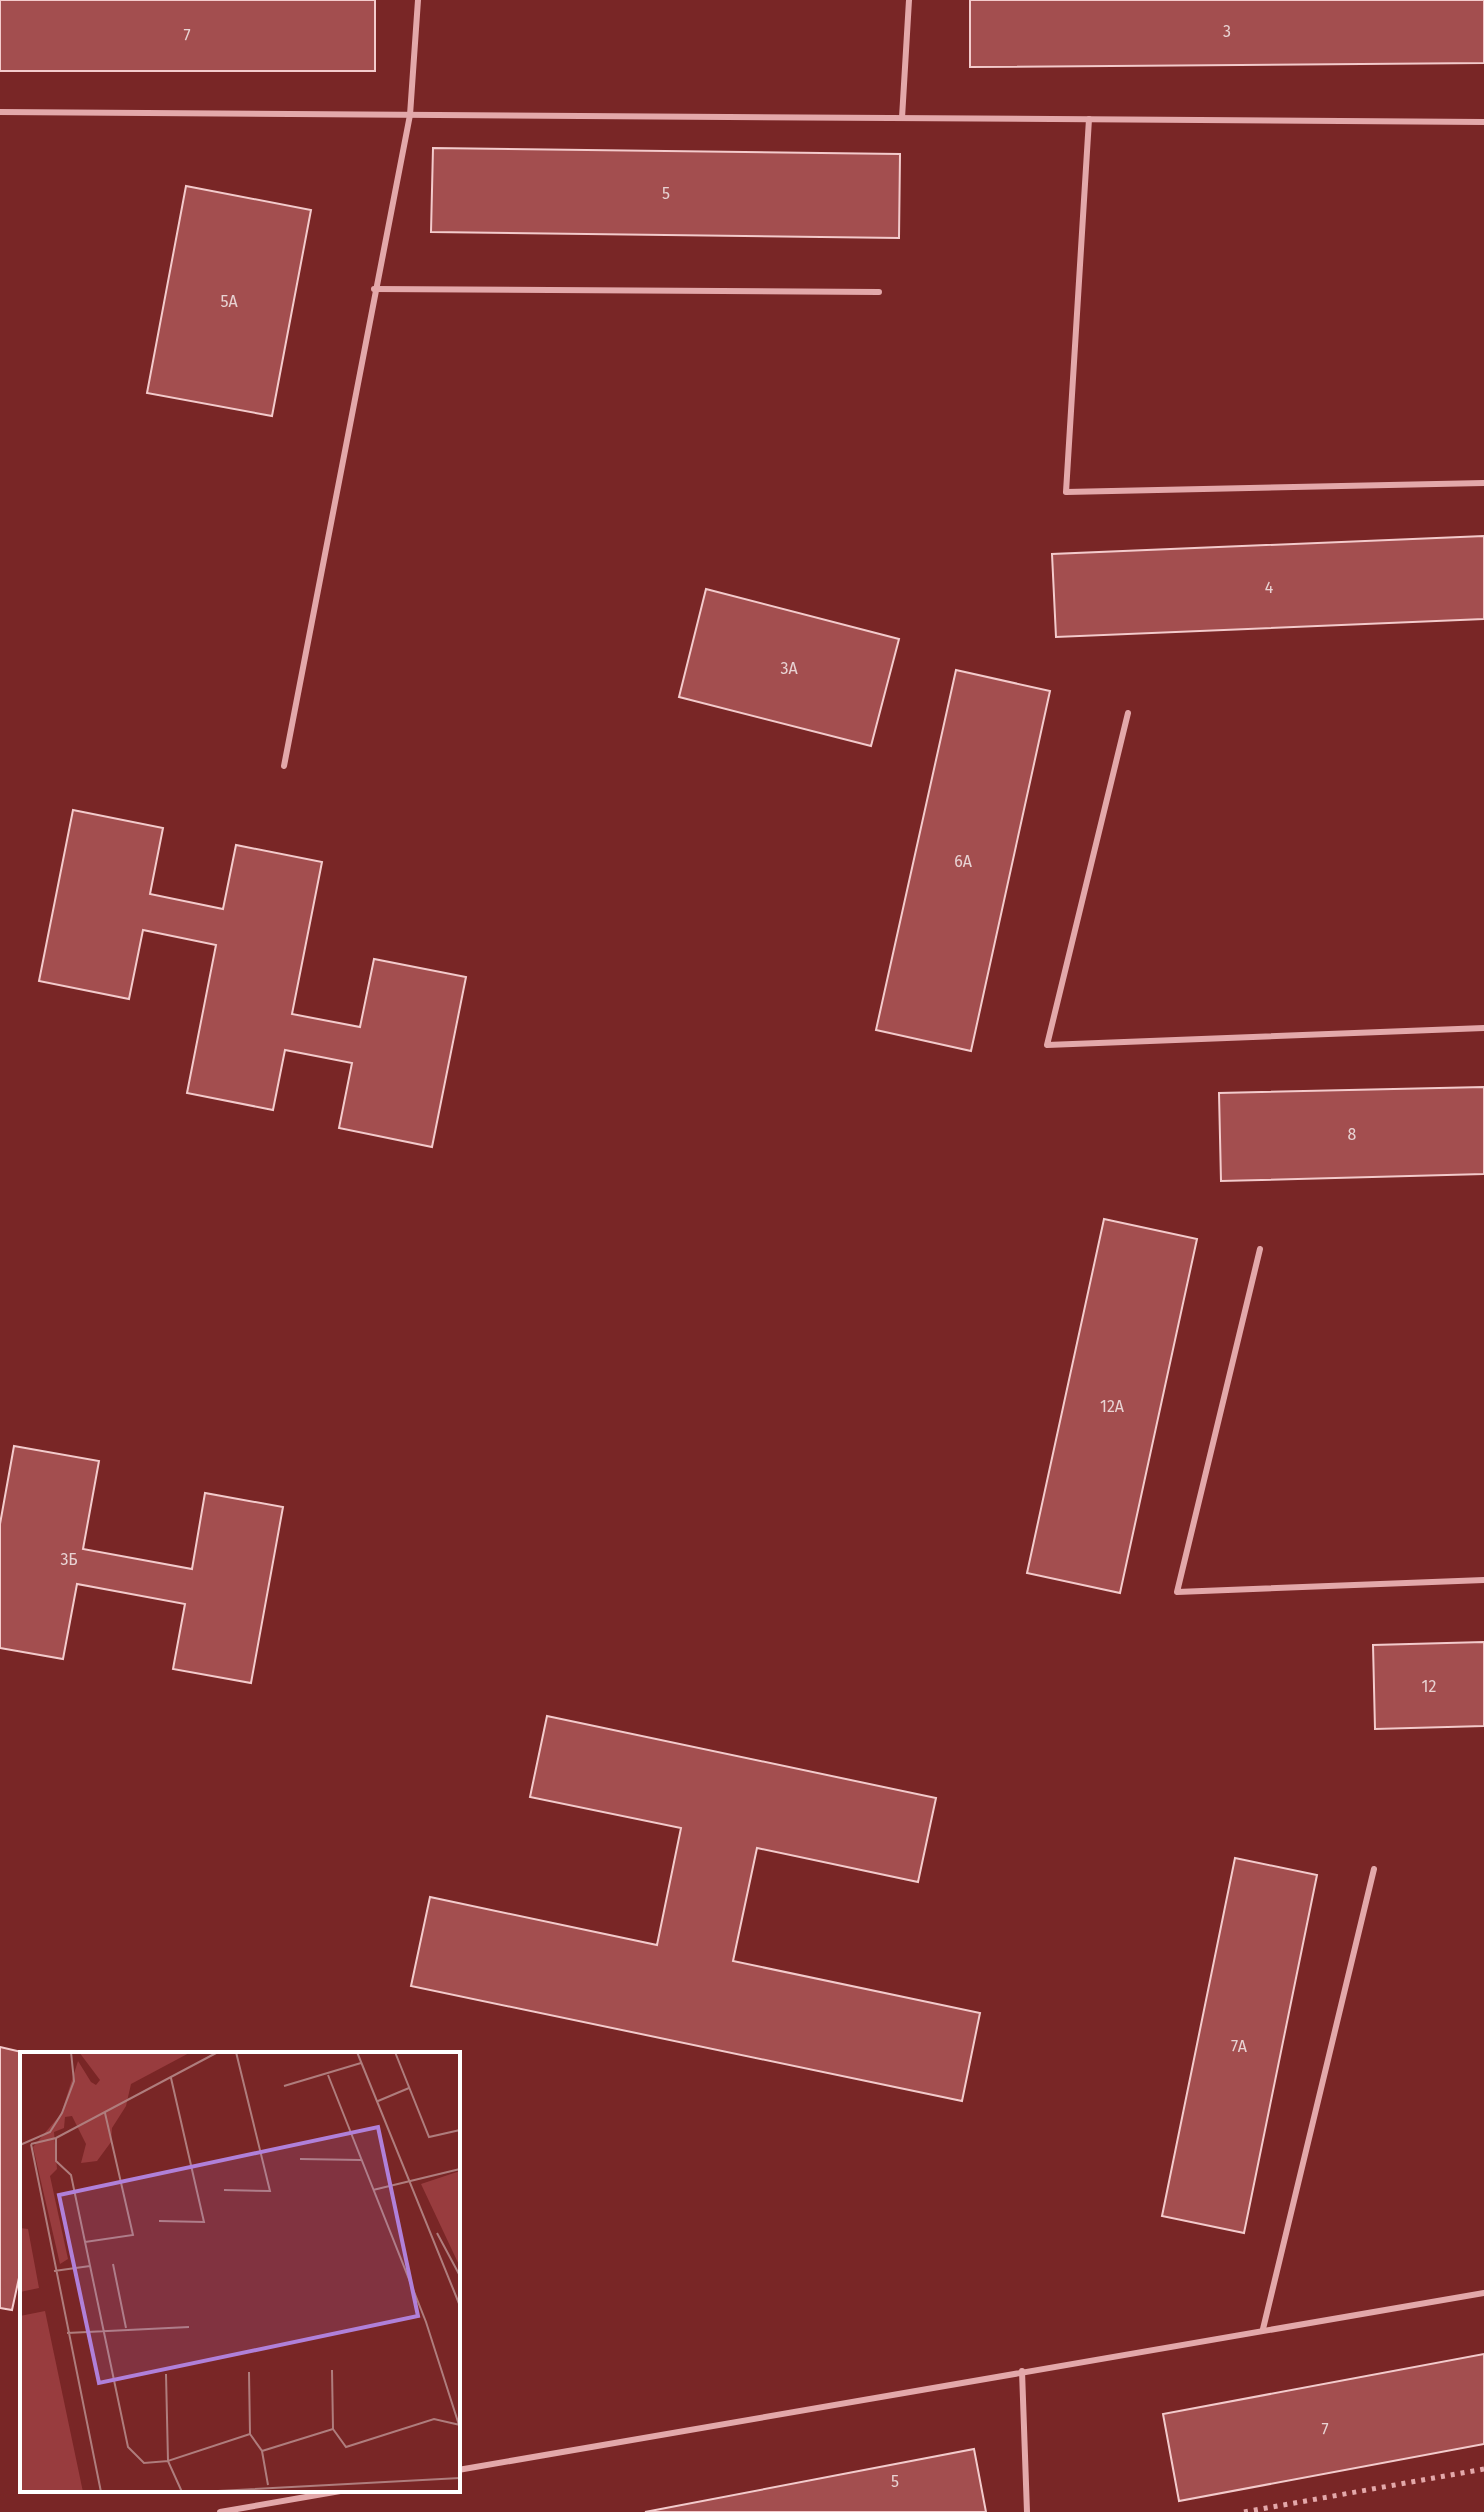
<svg xmlns="http://www.w3.org/2000/svg" width="1484" height="2512" font-family="'Fira Sans',sans-serif">
<rect width="100%" height="100%" fill="#792626"/>
<g fill="#a34e4f" stroke="#f3cbcc" stroke-width="2">
<rect x="0" y="0" width="375" height="71"/>
<path d="M970 0H1484V63L970 67Z"/>
<path d="M433 148 900 154 899 238 431 232Z"/>
<path d="M186 186 311 210 272 416 147 393Z"/>
<path d="M1484 536V619L1056 637 1052 554Z"/>
<path d="M706 589 899 639 871 746 679 697Z"/>
<path d="M956 670 1050 691 971 1051 876 1030Z"/>
<path d="M73 810 163 828 150 894 223 909 236 845 322 862 292 1014 360 1027 374 959 466 977 432 1147 339 1128 352 1063 285 1050 273 1110 187 1093 216 945 143 930 129 999 39 981Z"/>
<path d="M1484 1087V1174L1221 1181 1219 1093Z"/>
<path d="M1104 1219 1197 1239 1120 1593 1027 1573Z"/>
<path d="M14 1446 99 1461 83 1549 192 1569 205 1493 283 1507 251 1683 173 1669 185 1604 77 1584 63 1659 0 1648V1524Z"/>
<path d="M1484 1642V1726L1375 1729 1373 1645Z"/>
<path d="M547 1716 936 1798 918 1882 757 1848 733 1961 980 2013 962 2101 411 1986 430 1897 657 1945 681 1828 530 1797Z"/>
<path d="M1235 1858 1317 1875 1244 2233 1162 2216Z"/>
<path d="M0 2047 30 2054H22V2264L12 2310 0 2308Z"/>
<path d="M1484 2354V2444L1179 2501 1163 2414Z"/>
<path d="M974 2449 986 2512H645Z"/>
</g>
<g fill="none" stroke-linecap="round" stroke-linejoin="round">
<path stroke="#e3a8aa" stroke-width="5" stroke-dasharray="4 6" stroke-linecap="butt" d="M1244 2512 1484 2469"/>
<g stroke="#e3a8aa" stroke-width="6">
<path d="M0 112 1484 122"/>
<path d="M902 118 909 0"/>
<path d="M1089 119 1066 492 1484 483"/>
<path d="M374 289 879 292"/>
<path d="M1128 713 1047 1045 1484 1028"/>
<path d="M284 766 410 115 418 0"/>
<path d="M1260 1249 1177 1592 1484 1580"/>
<path d="M1263 2329 1374 1869"/>
<path d="M1022 2371 1027 2512"/>
<path d="M458 2470 1484 2293"/>
<path d="M220 2512 346 2490"/>
</g>
</g>
<g text-anchor="middle" stroke-width="8" stroke-linejoin="round" paint-order="stroke">
<g font-size="16" fill="#e8d3d3">
<text x="1227" y="37">3</text>
<text x="187" y="41">7</text>
<text x="666" y="199">5</text>
<text x="229" y="307">5А</text>
<text x="1269" y="593">4</text>
<text x="789" y="674">3А</text>
<text x="963" y="867">6А</text>
<text x="1352" y="1140">8</text>
<text x="1112" y="1412">12А</text>
<text x="69" y="1565">3Б</text>
<text x="1429" y="1692">12</text>
<text x="1239" y="2052">7А</text>
<text x="1325" y="2435">7</text>
<text x="895" y="2487">5</text>
</g>
</g>
<g transform="translate(20 2052)">
<rect width="440" height="440" fill="#792626"/>
<path d="M59 0H171L111 32 106 54 92 76 91 90 77 109 61 111 66 92 52 64 45 65 44 76 34 80 37 117 30 124 48 207 40 212 13 95 41 62 58 9 71 30 76 33 80 28ZM440 119V215L401 132ZM0 176 8 177 19 236 0 240ZM25 259 63 440H0V264Z" fill="#983c3e"/>
<path fill="none" stroke="#af7d7d" stroke-width="2" d="M337 0 440 254M375 0 409 85 440 78M308 23 406 270 439 373M264 34 341 11M358 49 389 36M36 86V109L51 123 108 395 124 411 148 409 162 440M11 92 81 440M11 92 36 86 198 0M0 93 30 80 42 61 54 29 51 0M280 107 341 108M204 138 250 139 216 0M353 138 440 117M139 169 184 170 151 26M417 181 440 224M65 190 113 183 85 61M93 212 106 276M34 219 70 214M47 281 169 275M146 322 148 409 230 382 229 320M313 377 326 395 414 367 440 373M230 382 242 399 248 433M242 399 313 377 312 318M179 440 440 426"/>
<path fill="#b080d9" fill-opacity="0.15" stroke="#b080d9" stroke-width="4" d="M358 75 398 264 79 331 39 143Z"/>
<rect width="440" height="440" fill="none" stroke="#fff" stroke-width="4"/>
</g>
</svg>
